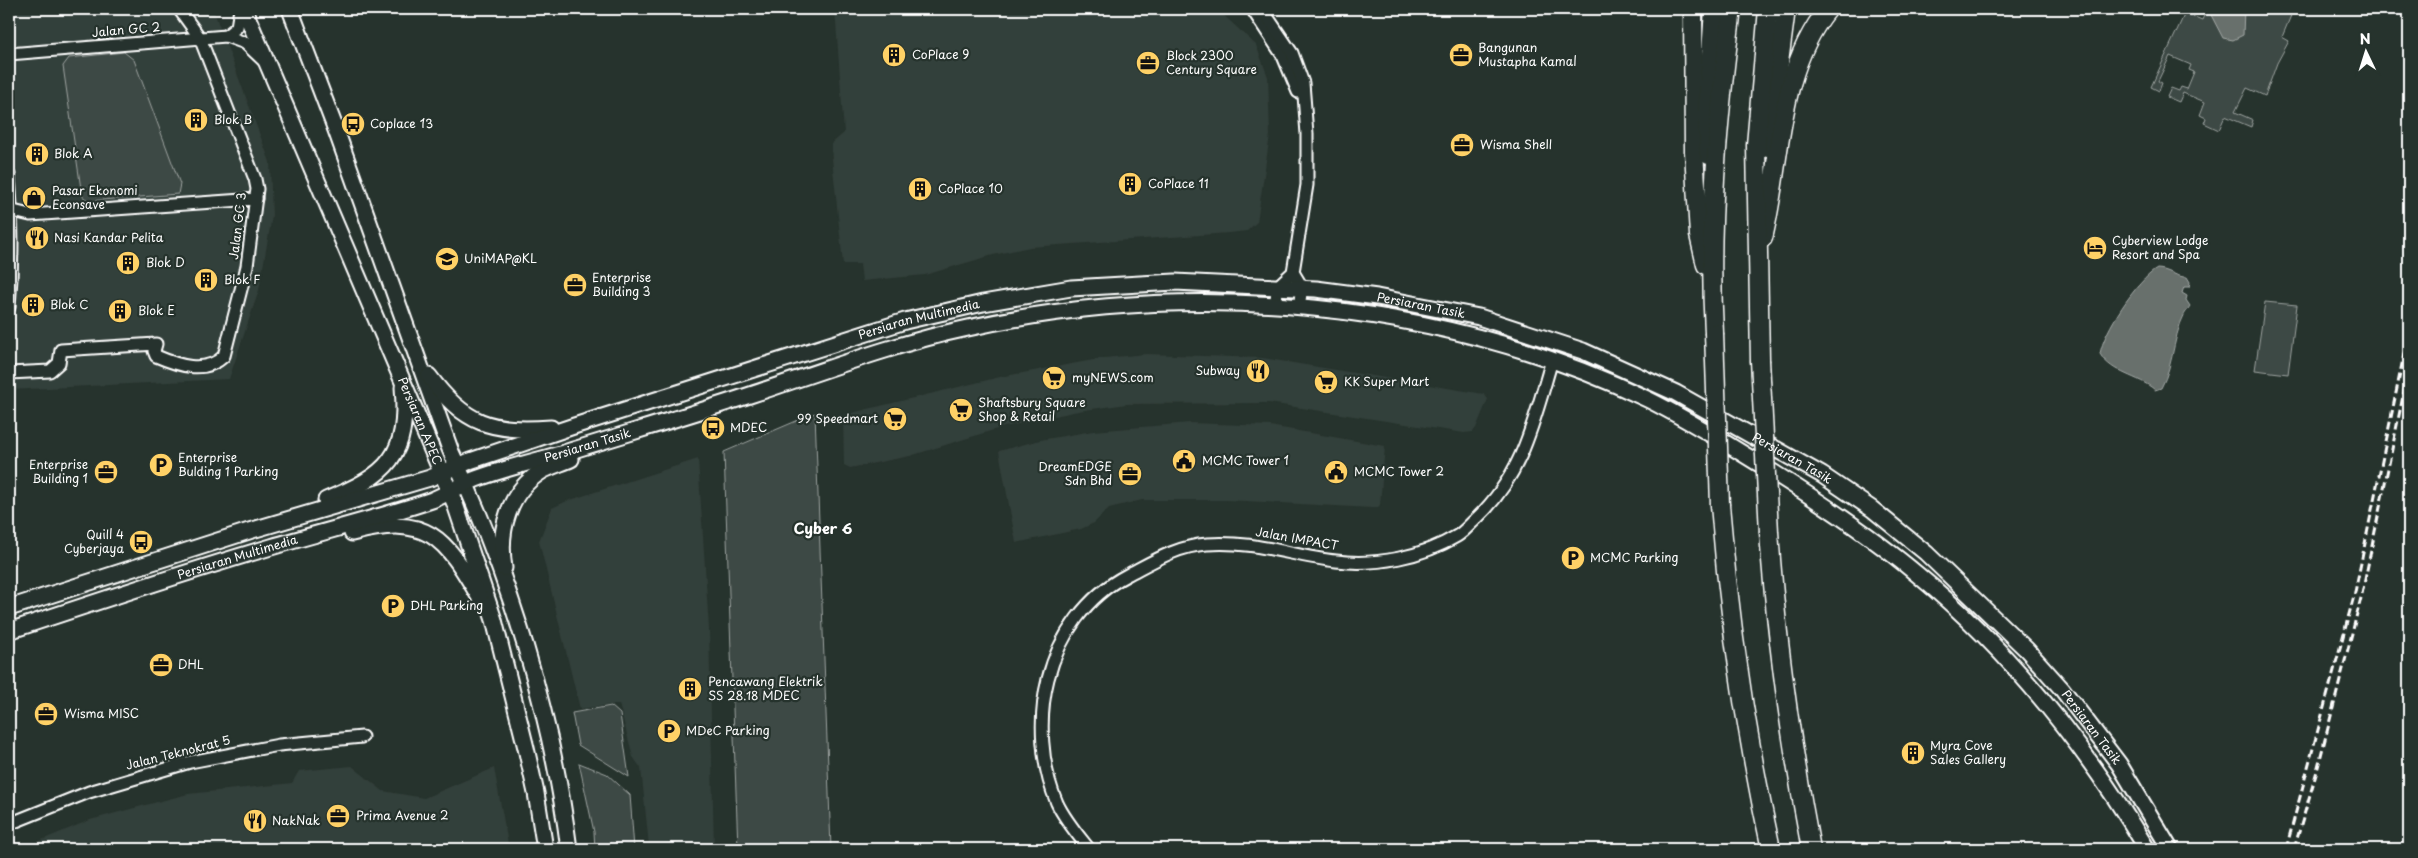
<svg xmlns="http://www.w3.org/2000/svg" width="2418" height="858" font-family="'Playpen Sans',sans-serif">
<rect width="100%" height="100%" fill="#26332d"/>
<filter id="ink" filterUnits="userSpaceOnUse"><feTurbulence type="fractalNoise" baseFrequency=".02" numOctaves="2"/><feDisplacementMap in="SourceGraphic" scale="10" xChannelSelector="R" yChannelSelector="G"/><feConvolveMatrix kernelMatrix="1 2 1 2 8 2 1 2 1" color-interpolation-filters="sRGB"/></filter>
<g filter="url(#ink)">
<g fill="#333f3a">
<path d="M9 9H213L270 162 272 216 259 290 229 379 9 390Z"/>
<path d="M835 9H1217L1256 45 1268 77 1270 135 1257 222 1247 231 1229 233 1030 247 993 255 925 275 862 281 860 264H843L831 149V144L844 133Z"/>
<path d="M1146 354 1263 358 1484 394 1488 399 1476 428 1473 432 1464 433 1269 403 1127 404 1078 411 1000 428 910 456 850 468 844 465 843 415 1000 377 1104 358Z"/>
<path d="M1190 423 1270 426 1385 446 1380 505 1377 508H1371L1226 500H1142L1109 508 1094 523 1081 529 1016 543 999 451 1040 440 1093 431Z"/>
<path d="M698 459 709 629 714 849H577L649 846 641 768 633 757 619 704 580 709 539 541 552 508 567 501Z"/>
<path d="M352 766 383 791 424 798 494 768 509 849H20L90 820 138 807 188 794 292 783 299 771Z"/>
</g>
<g fill="#3e4944" stroke="#9ea4a2">
<path d="M2207 9H2302L2299 15 2292 13 2282 37 2289 41 2277 63 2265 96 2247 88 2235 112 2253 120 2251 127 2225 116 2219 130 2204 123 2206 118 2200 115 2205 102 2183 93 2179 102 2167 97 2171 88 2179 91 2181 87 2187 89 2194 72 2189 70 2191 65 2170 56 2158 81 2162 83 2159 91 2151 87 2185 13 2202 20Z"/>
<path d="M124 52 134 60 180 184 178 194 89 201 82 196 63 66 69 58Z"/>
<path d="M2265 302 2297 305 2288 374 2255 370Z"/>
<path d="M815 413 831 849H738L724 452Z"/>
<path d="M611 706 620 714 629 777 578 745 572 713Z"/>
<path d="M579 763 607 774 630 795 634 849H595L594 832Z"/>
</g>
<g fill="#67706c" stroke="#a4a9a7">
<path d="M2212 9 2225 11 2230 9H2244L2243 35 2233 40 2223 38 2211 15Z"/>
<path d="M2157 269C2168 269 2178 278 2187 277L2190 282 2189 287H2184L2182 293 2187 296 2186 300 2190 306C2173 326 2175 364 2161 388L2155 390C2139 376 2112 374 2100 354 2103 332 2137 280 2157 269Z"/>
</g>
<g fill="none" stroke-linecap="round" stroke-linejoin="round">
<g stroke="#fff" stroke-width="15">
<g id="minor">
<path d="M1252 9 1283 56 1298 92"/>
<path d="M1262 9 1292 53 1303 83 1307 134V185L1293 272 1278 286 1275 305"/>
<path d="M226 36 237 27 240 9"/>
<path d="M9 54 226 36 245 43 265 62"/>
<path d="M9 175C13 220 13 263 9 307"/>
<path d="M9 210 30 215 256 199"/>
<path d="M1293 272 1302 287 1299 307"/>
<path d="M9 373 50 371 59 363 61 350 156 344 154 351 156 356C177 365 205 375 224 356L247 266 257 189 255 179 200 38 179 9"/>
<path d="M9 824 89 792 190 762 279 745 362 737"/>
<path d="M1089 849C1078 835 1065 820 1057 803 1041 766 1038 718 1048 679 1059 635 1087 596 1127 575 1152 562 1177 546 1207 544 1252 540 1292 556 1336 561 1376 566 1422 557 1457 536 1464 532 1470 524 1476 519 1523 475 1534 420 1552 360"/>
</g>
</g>
<g stroke="#fff" stroke-width="19">
<g id="major">
<path id="s1" d="M244 9 455 504 494 620 526 748 536 793 545 849"/>
<path d="M290 9 336 130 451 452C509 573 552 716 569 849"/>
<path d="M429 376C465 425 491 432 551 428"/>
<path d="M326 500C388 475 409 456 403 387"/>
<path d="M352 533C427 513 445 537 480 598"/>
<path d="M504 568C498 531 508 492 542 471 551 466 562 463 571 459"/>
<path id="s2" d="M9 608 249 531 430 478 470 461 574 426 905 321 983 303 1071 288 1175 282 1316 289 1377 297 1479 317 1583 351 1676 393 1822 475 1872 509 1926 553 2027 650 2062 689 2119 764 2170 849"/>
<path id="s3" d="M9 631C96 602 183 573 271 547 325 531 379 518 432 500 447 494 461 485 476 479 505 468 537 461 567 452 628 433 690 415 750 395 823 371 893 344 968 328 1192 279 1439 300 1647 399 1690 420 1730 446 1771 471 1822 503 1873 537 1918 575 2010 651 2086 747 2147 849"/>
</g>
</g>
<g stroke="#fff" stroke-width="21">
<g id="highway">
<path d="M1693 9 1694 151 1699 235 1706 265"/>
<path d="M1768 147 1786 9"/>
<path d="M1709 155 1707 115 1714 9"/>
<path d="M1763 238C1782 161 1776 73 1828 9"/>
<path d="M1714 333C1708 224 1718 116 1732 9"/>
<path d="M1760 360 1756 145 1768 9"/>
<path d="M1720 505C1729 621 1746 735 1771 849"/>
<path d="M1769 532C1776 639 1791 744 1811 849"/>
</g>
</g>
<use href="#minor" stroke="#26332d" stroke-width="11"/>
<use href="#major" stroke="#26332d" stroke-width="15"/>
<use href="#highway" stroke="#26332d" stroke-width="18"/>
<g stroke="#fff" stroke-width="3" stroke-dasharray="8 4" stroke-linecap="butt">
<path d="M2286 849 2355 592 2409 330"/>
<path d="M2294 849 2317 771 2362 594 2409 367"/>
</g>
<g stroke="#fff" stroke-width="21" stroke-linecap="butt">
<g id="highway-bridge">
<path d="M1714 333 1720 505"/>
<path d="M1760 360 1769 532"/>
</g>
</g>
<use href="#highway-bridge" stroke="#26332d" stroke-width="18"/>
</g>
</g>
<defs>
<g id="building-disc" transform="scale(1.25)"><circle r="9.5" fill="#ffd166" stroke="#26332d"/><path d="M-4-6H4V6H1V3H-1V6H-4ZM-2.5-4.3h1.7v1.8h-1.7ZM.8-4.3h1.7v1.8H.8ZM-2.5-1h1.7V.8h-1.7ZM.8-1h1.7V.8H.8Z" fill="#111"/></g>
<g id="office-disc" transform="scale(1.25)"><circle r="9.5" fill="#ffd166" stroke="#26332d"/><path d="M-6-3h4V-5.5h4V-3h4V5H-6ZM-1-4.5V-3h2v-1.5ZM-6 0V1H6V0Z" fill="#111"/></g>
<g id="bus-disc" transform="scale(1.25)"><circle r="9.5" fill="#ffd166" stroke="#26332d"/><path d="M-5-6H5V4H4V6H2V4H-2V6H-4V4H-5ZM-3.5-4V0h7V-4ZM-3.5 1.2v1.5H-2V1.2ZM2 1.2v1.5H3.5V1.2Z" fill="#111"/></g>
<g id="shop-disc" transform="scale(1.25)"><circle r="9.5" fill="#ffd166" stroke="#26332d"/><path d="M-5-2.5h2.3a2.7 3.5 0 0 1 5.4 0H5L5.5 6h-11ZM-1.5-2.5h3a1.5 2.3 0 0 0-3 0Z" fill="#111"/></g>
<g id="restaurant-disc" transform="scale(1.25)"><circle r="9.5" fill="#ffd166" stroke="#26332d"/><path d="M-5-6h1v4h1v-4h1v4h1v-4h1v5L-1.5 .5V6h-2V.5L-5-1ZM5-6V6H3V1.5H1.5Q1.5-4 5-6Z" fill="#111"/></g>
<g id="hotel-disc" transform="scale(1.25)"><circle r="9.5" fill="#ffd166" stroke="#26332d"/><path d="M-6-4.5h1.5V1H6V5H4.5V3h-9V5H-6ZM-4 0a1.8 1.8 0 1 1 3.6 0ZM.5 0V-2.5h3Q6-2.5 6 0Z" fill="#111"/></g>
<g id="university-disc" transform="scale(1.25)"><circle r="9.5" fill="#ffd166" stroke="#26332d"/><path d="M0-5L7-2L0 1L-7-2ZM-4 1L0 2.5L4 1V4Q0 6-4 4Z" fill="#111"/></g>
<g id="supermarket-disc" transform="scale(1.25)"><circle r="9.5" fill="#ffd166" stroke="#26332d"/><path d="M-6-5.5h2.5l.6 2H6L4.5 2H-2.5L-4.4-4H-6ZM-1.5 3.2a1.3 1.3 0 1 0 .1 0ZM3 3.2a1.3 1.3 0 1 0 .1 0Z" fill="#111"/></g>
<g id="civic-disc" transform="scale(1.25)"><circle r="9.5" fill="#ffd166" stroke="#26332d"/><path d="M-.6-6.5H3V-4.5H.6V-3L4-1V1h2V6H-6V1h2V-1L-.6-3ZM-1.2 2.5V6h2.4V2.5Z" fill="#111"/></g>
<g id="parking-disc" transform="scale(1.25)"><circle r="9.5" fill="#ffd166" stroke="#26332d"/><path d="M-3.5-5.5H1a3.5 3.5 0 0 1 0 7H-1V5.5H-3.5ZM-1-3.4V-.6H.8a1.4 1.4 0 0 0 0-2.8Z" fill="#111"/></g>
</defs>
<g fill-rule="evenodd">
<use href="#building-disc" x="894" y="55"/>
<use href="#office-disc" x="1461" y="55"/>
<use href="#office-disc" x="1148" y="63"/>
<use href="#building-disc" x="196" y="120"/>
<use href="#bus-disc" x="353" y="124"/>
<use href="#office-disc" x="1462" y="145"/>
<use href="#building-disc" x="37" y="154"/>
<use href="#building-disc" x="1130" y="184"/>
<use href="#building-disc" x="920" y="189"/>
<use href="#shop-disc" x="34" y="198"/>
<use href="#restaurant-disc" x="37" y="238"/>
<use href="#hotel-disc" x="2095" y="248"/>
<use href="#university-disc" x="447" y="259"/>
<use href="#building-disc" x="128" y="263"/>
<use href="#building-disc" x="206" y="280"/>
<use href="#office-disc" x="575" y="285"/>
<use href="#building-disc" x="33" y="305"/>
<use href="#building-disc" x="120" y="311"/>
<use href="#restaurant-disc" x="1258" y="371"/>
<use href="#supermarket-disc" x="1054" y="378"/>
<use href="#supermarket-disc" x="1326" y="382"/>
<use href="#supermarket-disc" x="961" y="410"/>
<use href="#supermarket-disc" x="895" y="419"/>
<use href="#bus-disc" x="713" y="428"/>
<use href="#civic-disc" x="1184" y="461"/>
<use href="#parking-disc" x="161" y="465"/>
<use href="#office-disc" x="106" y="472"/>
<use href="#civic-disc" x="1336" y="472"/>
<use href="#office-disc" x="1130" y="474"/>
<use href="#bus-disc" x="141" y="542"/>
<use href="#parking-disc" x="1573" y="558"/>
<use href="#parking-disc" x="393" y="606"/>
<use href="#office-disc" x="161" y="665"/>
<use href="#building-disc" x="690" y="689"/>
<use href="#office-disc" x="46" y="714"/>
<use href="#parking-disc" x="669" y="731"/>
<use href="#building-disc" x="1913" y="753"/>
<use href="#office-disc" x="338" y="816"/>
<use href="#restaurant-disc" x="255" y="821"/>
</g>
<g text-anchor="middle" stroke-width="4.5" stroke-linejoin="round" paint-order="stroke">
<g font-size="12" fill="#fff" stroke="#26332d">
<text transform="translate(126 30) rotate(-5)" y="4">Jalan GC 2</text>
<text transform="translate(238 226) rotate(-83)" y="4">Jalan GC 3</text>
<text dy="4" stroke="none"><textPath href="#s2" startOffset="1462">Persiaran Tasik</textPath></text>
<text dy="4" stroke="none"><textPath href="#s2" startOffset="955">Persiaran Multimedia</textPath></text>
<text dy="4" stroke="none"><textPath href="#s1" startOffset="448">Persiaran APEC</textPath></text>
<text dy="4" stroke="none"><textPath href="#s3" startOffset="608">Persiaran Tasik</textPath></text>
<text dy="4" stroke="none"><textPath href="#s2" startOffset="1866">Persiaran Tasik</textPath></text>
<text transform="translate(1297 539) rotate(10)" y="4">Jalan IMPACT</text>
<text dy="4" stroke="none"><textPath href="#s3" startOffset="240">Persiaran Multimedia</textPath></text>
<text dy="4" stroke="none"><textPath href="#s2" startOffset="2271">Persiaran Tasik</textPath></text>
<text transform="translate(178 753) rotate(-14)" y="4">Jalan Teknokrat 5</text>
</g>
<g font-size="12" fill="#fff" stroke="#26332d" text-anchor="start">
<text x="1478" y="52">Bangunan<tspan x="1478" dy="14">Mustapha Kamal</tspan></text>
<text x="912" y="59">CoPlace 9</text>
<text x="1166" y="60">Block 2300<tspan x="1166" dy="14">Century Square</tspan></text>
<text x="214" y="124">Blok B</text>
<text x="370" y="128">Coplace 13</text>
<text x="1480" y="149">Wisma Shell</text>
<text x="54" y="158">Blok A</text>
<text x="1148" y="188">CoPlace 11</text>
<text x="938" y="193">CoPlace 10</text>
<text x="52" y="195">Pasar Ekonomi<tspan x="52" dy="14">Econsave</tspan></text>
<text x="54" y="242">Nasi Kandar Pelita</text>
<text x="2112" y="245">Cyberview Lodge<tspan x="2112" dy="14">Resort and Spa</tspan></text>
<text x="464" y="263">UniMAP@KL</text>
<text x="146" y="267">Blok D</text>
<text x="592" y="282">Enterprise<tspan x="592" dy="14">Building 3</tspan></text>
<text x="224" y="284">Blok F</text>
<text x="50" y="309">Blok C</text>
<text x="138" y="315">Blok E</text>
<text x="1240" y="375" text-anchor="end">Subway</text>
<text x="1072" y="382">myNEWS.com</text>
<text x="1344" y="386">KK Super Mart</text>
<text x="978" y="407">Shaftsbury Square<tspan x="978" dy="14">Shop &amp; Retail</tspan></text>
<text x="878" y="423" text-anchor="end">99 Speedmart</text>
<text x="730" y="432">MDEC</text>
<text x="178" y="462">Enterprise<tspan x="178" dy="14">Bulding 1 Parking</tspan></text>
<text x="1202" y="465">MCMC Tower 1</text>
<text x="88" y="469" text-anchor="end">Enterprise<tspan x="88" dy="14">Building 1</tspan></text>
<text x="1112" y="471" text-anchor="end">DreamEDGE<tspan x="1112" dy="14">Sdn Bhd</tspan></text>
<text x="1354" y="476">MCMC Tower 2</text>
<text x="124" y="539" text-anchor="end">Quill 4<tspan x="124" dy="14">Cyberjaya</tspan></text>
<text x="1590" y="562">MCMC Parking</text>
<text x="410" y="610">DHL Parking</text>
<text x="178" y="669">DHL</text>
<text x="708" y="686">Pencawang Elektrik<tspan x="708" dy="14">SS 28.18 MDEC</tspan></text>
<text x="64" y="718">Wisma MISC</text>
<text x="686" y="735">MDeC Parking</text>
<text x="1930" y="750">Myra Cove<tspan x="1930" dy="14">Sales Gallery</tspan></text>
<text x="356" y="820">Prima Avenue 2</text>
<text x="272" y="825">NakNak</text>
</g>
<g font-size="15" font-weight="bold" fill="#fff" stroke="#26332d">
<text x="823" y="534">Cyber 6</text>
</g>
</g>
<rect width="2418" height="858" fill="none" stroke="#26332d" stroke-width="30"/>
<rect x="15" y="15" width="2388" height="828" fill="none" stroke="#fff" stroke-width="2" filter="url(#ink)"/>
<g transform="translate(2366 52) rotate(356)" stroke="#26332d" stroke-width="4" paint-order="stroke">
<path d="M0-4L9 19L0 12L-9 19Z" fill="#ffffff"/>
<text y="-8" font-size="14" font-weight="bold" text-anchor="middle" fill="#ffffff">N</text>
</g>
</svg>
